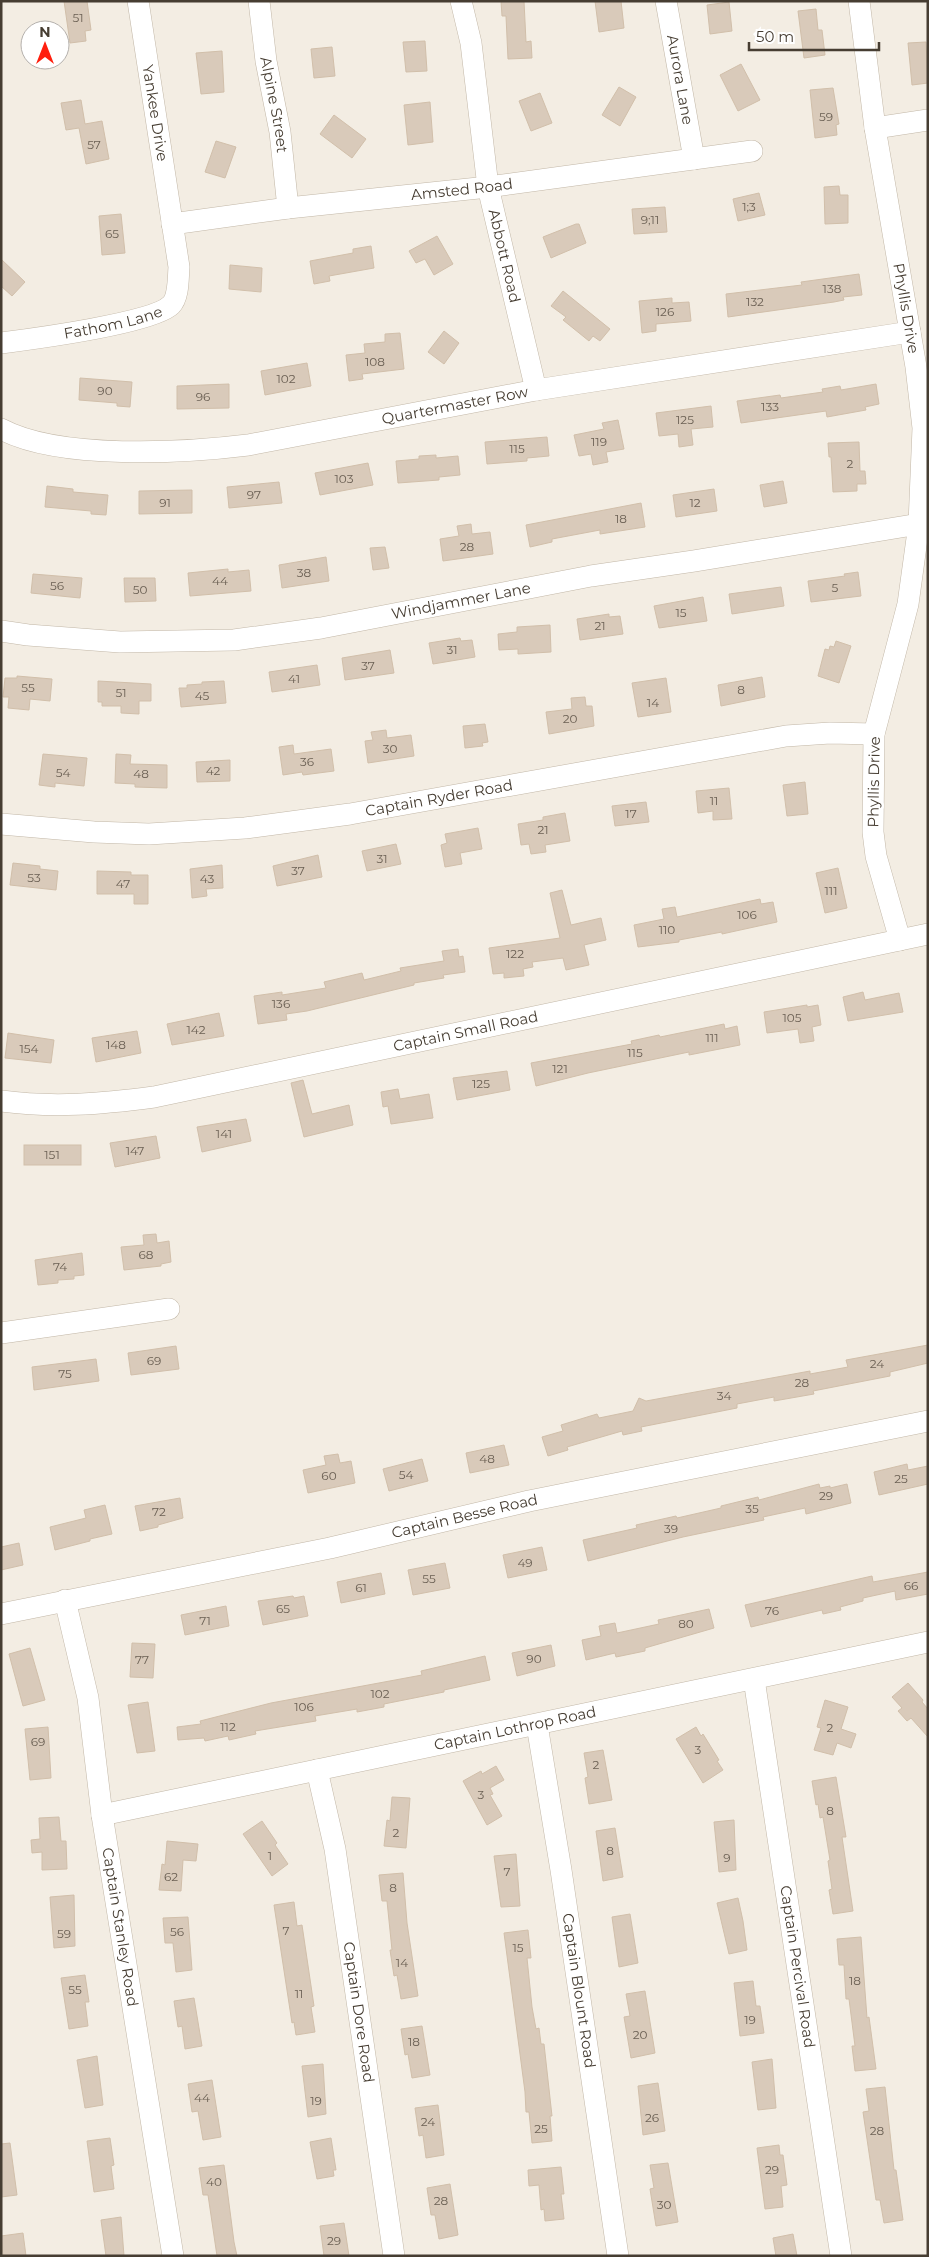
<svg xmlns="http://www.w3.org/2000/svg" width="929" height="2257" font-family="Montserrat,sans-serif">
<rect width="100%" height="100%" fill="#f3ede3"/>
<g fill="#d9caba" stroke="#d1bfaa">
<path d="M64 1H87L91 30 85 31 86 41 70 43Z"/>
<path d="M501 1H524L526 42 531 41 532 58 508 59 506 16H502Z"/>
<path d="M595 1H621L624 28 599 32Z"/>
<path d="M729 2 732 31 710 34 707 5Z"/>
<path d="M816 9 818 30H822L825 55 804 58 798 11Z"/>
<path d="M425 41 427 71 406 72 403 42Z"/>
<path d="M926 42 928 83 912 85 908 43Z"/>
<path d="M332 47 335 76 314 78 311 49Z"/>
<path d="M222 51 224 92 201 94 196 53Z"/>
<path d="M741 64 760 100 738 111 720 75Z"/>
<path d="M619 87 636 97 620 126 602 115Z"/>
<path d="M833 88 839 124 836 125 837 135 815 138 810 90Z"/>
<path d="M540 93 552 123 531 131 519 101Z"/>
<path d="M81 100 85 124 102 121 109 159 86 164 79 128 66 130 61 103Z"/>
<path d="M430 102 433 142 408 145 404 105Z"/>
<path d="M334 115 366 139 352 158 320 134Z"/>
<path d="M216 141 236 147 225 178 205 172Z"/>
<path d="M839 186 840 195H848V223L825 224 824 187Z"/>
<path d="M759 193 765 215 738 221 733 199Z"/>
<path d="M665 207 667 232 634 234 632 209Z"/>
<path d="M121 214 125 253 102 255 99 216Z"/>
<path d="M576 224H579L586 243 551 258 543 237Z"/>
<path d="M437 236 453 264 434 275 425 259 416 263 409 251Z"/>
<path d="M371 246 374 268 329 276 330 281 314 284 310 261 353 253V249Z"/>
<path d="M1 259 25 282 12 296 1 286Z"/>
<path d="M230 265 262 268 261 292 229 289Z"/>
<path d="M859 274 862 295 843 297 844 300 834 302 728 317 726 294 802 285 801 282Z"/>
<path d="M563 291 610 329 600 341 593 336 589 341 563 320 566 317 551 306Z"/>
<path d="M672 298V303L689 302 691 321 656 324V331L642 333 639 301Z"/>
<path d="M444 331 459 343 444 364 428 352Z"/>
<path d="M400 333 404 369 362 374 363 379 349 381 346 355 365 353 364 344 385 342V334Z"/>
<path d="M307 363 311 386 265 395 261 371Z"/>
<path d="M80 378 132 382 130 407 117 406V403L79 400Z"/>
<path d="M229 384V408L177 409V386Z"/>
<path d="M876 384 879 404 865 407 866 410 827 417 826 411 741 423 737 401 780 395 781 398 823 392 822 389 840 386 841 390Z"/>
<path d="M711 406 713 427 691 429 693 445 679 447 678 434 659 436 656 413Z"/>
<path d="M618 420 624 449 606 452 608 462 593 465 591 454 579 456 574 435 604 429 602 423Z"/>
<path d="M547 437 549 456 527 458V461L487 464 485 442Z"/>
<path d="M859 442 860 471H865L866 484H857V491L833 492 831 457H829L828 443Z"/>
<path d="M436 455V458L458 456 460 475 439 477V480L398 483 396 461 419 459V456Z"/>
<path d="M368 463 373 485 320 495 315 473Z"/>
<path d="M783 481 787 503 764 507 760 485Z"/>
<path d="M279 482 282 503 229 508 227 487Z"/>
<path d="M47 486 73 489V492L108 495 106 515 91 514V511L45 507Z"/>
<path d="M714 489 717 511 676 517 673 495Z"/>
<path d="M192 490V513L139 514V491Z"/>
<path d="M641 503 645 527 600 534V530L552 539V542L530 547 526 525Z"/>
<path d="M471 524 472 534 490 532 493 554 443 561 440 539 459 536 457 526Z"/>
<path d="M385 547 389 568 373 570 370 548Z"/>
<path d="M326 557 329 581 282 588 279 565Z"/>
<path d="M228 569V572L249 570 251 591 190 596 188 573Z"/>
<path d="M858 572 861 596 811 602 808 581 845 576 844 574Z"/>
<path d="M33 574 82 578 80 598 31 593Z"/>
<path d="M124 578H155L156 601 125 602Z"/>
<path d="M781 587 784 606 732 614 729 594Z"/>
<path d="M703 597 707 621 659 628 654 606Z"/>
<path d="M609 614V617L620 616 623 634 580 640 577 619Z"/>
<path d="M550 625 551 652 518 654V649L499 650 498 634 517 632V627Z"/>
<path d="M460 638 461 641 472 640 475 657 433 664 429 643Z"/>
<path d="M836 641 851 646 839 683 818 676 825 649 829 650 830 646 834 647Z"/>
<path d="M390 650 394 673 345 680 342 658Z"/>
<path d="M317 665 320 685 272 692 269 672Z"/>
<path d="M17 676 52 679 50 701 30 699 29 710 8 708 9 697H3L5 678H17Z"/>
<path d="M762 677 765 697 721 706 718 685Z"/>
<path d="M666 678 671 712 638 717 632 683Z"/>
<path d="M98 681 151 684V701H139V714L121 713V706H102V702H98Z"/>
<path d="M224 681 226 703 181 707 179 688H187V685L202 684V682Z"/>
<path d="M585 697 586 706H592L594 726 549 734 546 712 572 709 571 698Z"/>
<path d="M485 724 488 742 482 743 483 746 465 748 463 726Z"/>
<path d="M386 730 387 738 411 735 414 756 368 763 365 741 373 740 371 732Z"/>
<path d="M293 745 294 754 331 749 334 771 303 775 302 772 283 775 279 747Z"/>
<path d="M43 754 87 758 84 786 55 783V787L39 785Z"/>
<path d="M116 754 131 755 130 764 167 765V788L135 787V784L115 783Z"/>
<path d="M230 760V781L197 782 196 762Z"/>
<path d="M805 782 808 814 787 816 783 785Z"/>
<path d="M729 788 732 819 713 820V811L698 813 696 791Z"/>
<path d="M646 802 649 822 615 826 612 806Z"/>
<path d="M565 813 570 841 545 845 546 852 531 854 529 844 521 845 518 824 543 820V817Z"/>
<path d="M478 828 482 849 460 853 462 864 445 867 441 845 447 843 445 834Z"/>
<path d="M396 844 401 864 367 871 362 851Z"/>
<path d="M318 855 322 877 277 886 273 866Z"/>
<path d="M13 863 40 866V869L58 871 56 890 10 885Z"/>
<path d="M222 865 223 888 206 889 207 896 192 898 190 869Z"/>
<path d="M838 868 847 908 825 913 816 873Z"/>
<path d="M97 871 131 872V875H148V904H134V894H97Z"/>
<path d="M562 890 571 925 601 918 606 940 584 945 589 965 566 970 563 958 532 962 533 967 523 969 524 976 504 978V973L493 974 489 948 560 938 550 893Z"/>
<path d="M760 899 761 904 773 902 777 922 722 934V932L679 940V942L638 947 634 925 664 919 662 909 675 907 677 917Z"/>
<path d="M458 949 459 957 463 956 465 972 443 975 444 978 414 983V985L307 1011 286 1014 287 1020 258 1024 254 996 282 992V995L326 988 324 982 362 973 364 980 401 971 400 968 444 961 442 951Z"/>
<path d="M863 992 865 1000 899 993 903 1012 848 1021 843 997Z"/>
<path d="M807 1005V1007L818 1005 821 1025 812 1027 814 1041 800 1043 798 1029 767 1033 764 1012Z"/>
<path d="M219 1013 224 1036 172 1045 167 1024Z"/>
<path d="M724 1024 725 1029 737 1026 740 1045 689 1055V1052L588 1073 536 1086 531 1063 632 1044 631 1041 659 1035 660 1037Z"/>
<path d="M137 1031 141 1053 96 1062 92 1038Z"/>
<path d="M8 1033 54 1040 51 1063 5 1058Z"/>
<path d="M507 1071 510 1090 457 1100 453 1078Z"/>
<path d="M303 1080 312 1114 349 1105 353 1125 304 1137 291 1083Z"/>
<path d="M398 1089 400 1099 429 1094 433 1118 391 1124 388 1106 383 1107 381 1092Z"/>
<path d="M246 1119 251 1141 202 1152 197 1127Z"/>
<path d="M156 1136 160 1158 115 1167 110 1143Z"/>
<rect x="24" y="1145" width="57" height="20"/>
<path d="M156 1234 157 1243 169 1241 171 1262 161 1264V1266L124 1270 121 1247 144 1245 143 1235Z"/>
<path d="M82 1253 84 1275 74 1276V1279L58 1280V1283L38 1285 35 1260Z"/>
<path d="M928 1345V1363L890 1372V1376L813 1391 814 1394 774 1401V1397L737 1404V1408L641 1427 642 1431 623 1435 622 1431 567 1447 568 1450 548 1456 542 1437 563 1431 561 1425 597 1414 599 1418 633 1411 639 1398 646 1401 810 1371V1374L848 1367 846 1360Z"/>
<path d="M176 1346 179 1369 131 1375 128 1353Z"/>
<path d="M96 1359 99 1381 34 1390 32 1367Z"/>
<path d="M504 1445 509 1465 470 1473 466 1453Z"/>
<path d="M338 1454 340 1463 351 1461 355 1483 308 1493 303 1470 326 1465 324 1456Z"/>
<path d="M422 1459 428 1481 389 1491 383 1469Z"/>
<path d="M907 1464 908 1470 928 1466V1484L879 1495 874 1472Z"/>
<path d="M819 1484 820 1488 830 1486V1488L847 1484 851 1503 806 1514 805 1508 763 1517 764 1520 683 1537 588 1561 583 1540 637 1528 636 1525 676 1516 677 1518 721 1508V1506L758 1497 759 1500Z"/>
<path d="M180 1498 183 1518 158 1525V1527L140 1531 135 1506Z"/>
<path d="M105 1505 112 1534 90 1539V1541L55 1550 50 1527 86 1518 84 1510Z"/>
<path d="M19 1543 23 1565 1 1570V1547Z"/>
<path d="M542 1547 547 1570 508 1578 503 1555Z"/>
<path d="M445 1563 450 1588 413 1595 408 1570Z"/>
<path d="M928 1572V1594L896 1600 895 1591 863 1598V1601L840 1607 841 1610 823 1614 822 1610 751 1627 745 1605 872 1576 873 1582Z"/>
<path d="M381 1573 385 1594 341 1603 337 1582Z"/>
<path d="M293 1596 294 1598 304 1596 308 1616 263 1625 258 1601Z"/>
<path d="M226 1606 229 1626 185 1635 181 1615Z"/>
<path d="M709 1609 714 1628 645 1648V1651L616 1657 615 1653 586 1660 582 1640 601 1636 599 1626 615 1623 617 1633 659 1624 658 1620Z"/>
<path d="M132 1643 155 1644 153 1678 130 1677Z"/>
<path d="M551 1645 555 1666 517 1676 512 1653Z"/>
<path d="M30 1648 45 1700 23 1706 9 1654Z"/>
<path d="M485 1656 490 1680 444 1690V1692L384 1704V1707L357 1712V1709L315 1716 316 1721 255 1731 256 1734 229 1740 228 1736 205 1741 204 1738 178 1740 177 1727 201 1724 200 1721 271 1703 422 1675 421 1671Z"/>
<path d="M908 1683 923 1700 922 1702 928 1709V1737L911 1718 907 1721 898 1711 902 1708 892 1697Z"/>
<path d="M825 1700 848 1707 841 1729 856 1734 851 1748 837 1743 833 1755 814 1750 821 1728 817 1727Z"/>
<path d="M148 1702 155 1751 137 1753 128 1705Z"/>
<path d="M48 1727 51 1778 30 1780 25 1729Z"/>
<path d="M696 1727 701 1736 703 1734 719 1760 717 1761 723 1770 703 1783 676 1739Z"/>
<path d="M603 1750 612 1800 589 1804 585 1778 588 1777 584 1753Z"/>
<path d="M496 1766 504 1780 490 1788 493 1794 490 1795 502 1816 487 1825 463 1781 481 1771 482 1774Z"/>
<path d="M836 1777 846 1837H842L853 1911 833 1914 829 1890 832 1889 828 1861 830 1860 823 1817 820 1818 818 1804 816 1805 812 1781Z"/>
<path d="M392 1797 410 1798 406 1848 384 1846 387 1820 390 1821Z"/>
<path d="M59 1817 61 1841H66L67 1869 42 1870V1852L32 1853 31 1840 40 1839 39 1818Z"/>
<path d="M734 1820 736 1870 719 1872 714 1822Z"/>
<path d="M262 1821 277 1843 275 1845 288 1864 272 1876 243 1834Z"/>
<path d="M615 1828 623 1877 603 1881 596 1831Z"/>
<path d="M167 1841 198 1844 196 1861 183 1860 181 1891 159 1890 162 1864 165 1865Z"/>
<path d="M516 1854 520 1906 501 1907 494 1856Z"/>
<path d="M403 1873 407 1923 418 1996 401 1999 397 1975 394 1976 390 1950H392L387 1901H382L379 1875Z"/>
<path d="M74 1895 75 1946 54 1948 50 1897Z"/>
<path d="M738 1898 743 1921 747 1950 729 1954 717 1903Z"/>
<path d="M294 1902 297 1926 302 1925 314 2006 311 2007 315 2032 296 2035 294 2022 292 2023 274 1905Z"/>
<path d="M630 1914 638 1963 619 1967 612 1917Z"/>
<path d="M188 1917 192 1970 176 1972 173 1943H165L163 1918Z"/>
<path d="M528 1930 531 1958H527L532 2007 536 2029 539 2028 541 2044H544L552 2116H550L552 2141 532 2143 529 2112H526L525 2092 504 1933Z"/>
<path d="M861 1937 867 2018 869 2017 876 2069 855 2071 852 2046H855L849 1999H846L844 1965H839L837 1939Z"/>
<path d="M85 1975 89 2002H85L88 2026 69 2029 61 1978Z"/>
<path d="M753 1981 756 2006H760L764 2033 740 2036 734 1983Z"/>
<path d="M645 1991 655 2053 631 2058 624 2017 630 2016 626 1994Z"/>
<path d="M194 1998 202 2046 185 2049 182 2026 178 2027 174 2001Z"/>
<path d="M422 2026 430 2075 412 2078 408 2054 405 2055 401 2029Z"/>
<path d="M97 2056 103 2105 85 2108 77 2060Z"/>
<path d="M772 2059 776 2108 758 2110 752 2062Z"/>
<path d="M323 2064 326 2114 308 2117 302 2066Z"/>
<path d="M212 2080 221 2137 203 2140 198 2111 192 2112 188 2084Z"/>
<path d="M658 2083 665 2131 643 2135 638 2086Z"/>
<path d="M885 2087 894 2170H896L903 2220 884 2223 880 2200H876L863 2112 869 2111 866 2089Z"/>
<path d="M438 2105 444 2155 426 2158 423 2135 419 2136 415 2108Z"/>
<path d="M110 2138 114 2165 111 2166 114 2189 94 2192 87 2141Z"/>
<path d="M331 2138 336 2170H333L334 2176 317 2179 310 2142Z"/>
<path d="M10 2143 17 2195 1 2197V2144Z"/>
<path d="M779 2145 780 2155H783L787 2185 781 2186 783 2207 765 2209 757 2148Z"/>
<path d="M668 2163 678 2222 656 2226 650 2189 654 2188 650 2165Z"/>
<path d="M224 2165 234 2242 237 2256H217L208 2195H203L199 2168Z"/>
<path d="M561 2167 564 2194H561L564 2219 545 2221 544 2209 541 2210 539 2185 529 2186 528 2170Z"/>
<path d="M450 2184 458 2235 439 2239 435 2215H431L427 2188Z"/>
<path d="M121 2217 124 2256H106L101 2220Z"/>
<path d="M344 2223 349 2256H324L320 2226Z"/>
<path d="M23 2233 26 2256H3L1 2236Z"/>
<path d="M793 2234 797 2256H776L773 2238Z"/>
</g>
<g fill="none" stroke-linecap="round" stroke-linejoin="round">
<g stroke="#c2b7a7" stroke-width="22">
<g id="minor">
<path id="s1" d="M259 1 266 61 280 132 288 208"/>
<path id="s2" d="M461 1 471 43 488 187 536 390"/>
<path id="s3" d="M666 1 694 159"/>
<path id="s4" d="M859 1 875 128 916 367 923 428 919 524 908 604 874 734 873 832 876 856 900 940"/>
<path d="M875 128 928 120"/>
<path id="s5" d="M172 224 288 208 488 187 752 151"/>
<path id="s6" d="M1 343C32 339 153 323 171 305 179 297 178 278 179 267L138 1"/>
<path id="s7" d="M1 429C59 460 183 453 248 445L536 390 910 332"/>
<path id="s8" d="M1 631 28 635 120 642 234 640 321 628 591 576 694 561 919 524"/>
<path id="s9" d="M1 824 94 832 149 834 245 828 350 814 786 736 830 733 874 734"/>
<path id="s10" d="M1 1101C54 1108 101 1104 154 1097L928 934"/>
<path d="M1 1333 169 1309"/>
<path id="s11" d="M65 1600 88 1698 102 1815 173 2256"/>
<path id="s12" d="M1 1614 330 1548 529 1501 928 1421"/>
<path id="s13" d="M754 1679 841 2256"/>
<path id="s14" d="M537 1725 561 1870 618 2256"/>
<path id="s15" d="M317 1770 335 1849 394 2256"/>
<path id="s16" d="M102 1815 928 1642"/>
</g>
</g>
<use href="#minor" stroke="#fff" stroke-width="21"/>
</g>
<g text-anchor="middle" stroke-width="5" stroke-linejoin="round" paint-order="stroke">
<g font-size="12" fill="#6b6054">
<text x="78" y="22">51</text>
<text x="826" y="121">59</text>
<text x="94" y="149">57</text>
<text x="749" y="211">1;3</text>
<text x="650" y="224">9;11</text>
<text x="112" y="238">65</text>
<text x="832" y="293">138</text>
<text x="755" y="306">132</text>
<text x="665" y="316">126</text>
<text x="375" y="366">108</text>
<text x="286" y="383">102</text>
<text x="105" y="395">90</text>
<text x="203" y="401">96</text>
<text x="770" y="411">133</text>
<text x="685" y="424">125</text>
<text x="599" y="446">119</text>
<text x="517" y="453">115</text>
<text x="850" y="468">2</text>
<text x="344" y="483">103</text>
<text x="254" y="499">97</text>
<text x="165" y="507">91</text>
<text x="695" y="507">12</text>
<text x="621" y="523">18</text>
<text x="467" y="551">28</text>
<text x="304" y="577">38</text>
<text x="220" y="585">44</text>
<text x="57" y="590">56</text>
<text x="835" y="592">5</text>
<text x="140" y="594">50</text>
<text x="681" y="617">15</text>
<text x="600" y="630">21</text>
<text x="452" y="654">31</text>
<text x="368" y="670">37</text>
<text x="294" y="683">41</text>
<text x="28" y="692">55</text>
<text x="741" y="694">8</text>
<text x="121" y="697">51</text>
<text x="202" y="700">45</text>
<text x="653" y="707">14</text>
<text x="570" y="723">20</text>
<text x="390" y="753">30</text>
<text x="307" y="766">36</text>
<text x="213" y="775">42</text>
<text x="63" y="777">54</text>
<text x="141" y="778">48</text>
<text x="714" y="805">11</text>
<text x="631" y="818">17</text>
<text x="543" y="834">21</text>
<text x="382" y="863">31</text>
<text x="298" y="875">37</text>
<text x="34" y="882">53</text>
<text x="207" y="883">43</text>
<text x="123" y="888">47</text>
<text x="831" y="895">111</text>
<text x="747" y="919">106</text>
<text x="667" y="934">110</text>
<text x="515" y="958">122</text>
<text x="281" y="1008">136</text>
<text x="792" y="1022">105</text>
<text x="196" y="1034">142</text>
<text x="712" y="1042">111</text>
<text x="116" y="1049">148</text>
<text x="29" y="1053">154</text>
<text x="635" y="1057">115</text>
<text x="560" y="1073">121</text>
<text x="481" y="1088">125</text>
<text x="224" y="1138">141</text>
<text x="135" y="1155">147</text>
<text x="52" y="1159">151</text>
<text x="146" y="1259">68</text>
<text x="60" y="1271">74</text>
<text x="154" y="1365">69</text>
<text x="877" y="1368">24</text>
<text x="65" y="1378">75</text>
<text x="802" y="1387">28</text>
<text x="724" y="1400">34</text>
<text x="487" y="1463">48</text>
<text x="406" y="1479">54</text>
<text x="329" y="1480">60</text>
<text x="901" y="1483">25</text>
<text x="826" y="1500">29</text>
<text x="752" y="1513">35</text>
<text x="159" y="1516">72</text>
<text x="671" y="1533">39</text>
<text x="525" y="1567">49</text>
<text x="429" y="1583">55</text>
<text x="911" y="1590">66</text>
<text x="361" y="1592">61</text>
<text x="283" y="1613">65</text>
<text x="772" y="1615">76</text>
<text x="205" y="1625">71</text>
<text x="686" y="1628">80</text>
<text x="534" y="1663">90</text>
<text x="142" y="1664">77</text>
<text x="380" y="1698">102</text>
<text x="304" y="1711">106</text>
<text x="228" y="1731">112</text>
<text x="830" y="1732">2</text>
<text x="38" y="1746">69</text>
<text x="698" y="1754">3</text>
<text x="596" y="1769">2</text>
<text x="481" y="1799">3</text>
<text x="830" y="1815">8</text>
<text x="396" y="1837">2</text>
<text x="610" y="1855">8</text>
<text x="270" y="1860">1</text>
<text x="727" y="1862">9</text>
<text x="507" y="1876">7</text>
<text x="171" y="1881">62</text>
<text x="393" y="1892">8</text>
<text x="286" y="1935">7</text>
<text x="177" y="1936">56</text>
<text x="64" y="1938">59</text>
<text x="518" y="1952">15</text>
<text x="402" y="1967">14</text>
<text x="855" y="1985">18</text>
<text x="75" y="1994">55</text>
<text x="299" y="1998">11</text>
<text x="750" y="2024">19</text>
<text x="640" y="2039">20</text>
<text x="414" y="2046">18</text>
<text x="202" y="2102">44</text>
<text x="316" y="2105">19</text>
<text x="652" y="2122">26</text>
<text x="428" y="2126">24</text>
<text x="541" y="2133">25</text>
<text x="877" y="2135">28</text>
<text x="772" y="2174">29</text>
<text x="214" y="2186">40</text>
<text x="441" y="2205">28</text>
<text x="664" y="2209">30</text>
<text x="334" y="2245">29</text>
</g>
<g font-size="15" fill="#463d32" stroke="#fff">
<text dy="5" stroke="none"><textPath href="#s3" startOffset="80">Aurora Lane</textPath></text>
<text dy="5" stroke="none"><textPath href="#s1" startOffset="105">Alpine Street</textPath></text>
<text transform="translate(155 113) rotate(81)" y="5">Yankee Drive</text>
<text dy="5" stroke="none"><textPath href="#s5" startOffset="292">Amsted Road</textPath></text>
<text dy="5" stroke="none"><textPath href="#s2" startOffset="259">Abbott Road</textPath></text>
<text dy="5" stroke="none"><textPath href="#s4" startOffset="311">Phyllis Drive</textPath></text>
<text dy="5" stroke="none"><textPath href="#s6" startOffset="114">Fathom Lane</textPath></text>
<text dy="5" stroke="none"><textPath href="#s7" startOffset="461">Quartermaster Row</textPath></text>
<text dy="5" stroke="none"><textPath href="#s8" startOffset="464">Windjammer Lane</textPath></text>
<text transform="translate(874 782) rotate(-89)" y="5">Phyllis Drive</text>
<text dy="5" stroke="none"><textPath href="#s9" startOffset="441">Captain Ryder Road</textPath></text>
<text dy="5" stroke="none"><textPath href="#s10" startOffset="472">Captain Small Road</textPath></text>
<text dy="5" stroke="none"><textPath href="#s12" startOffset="474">Captain Besse Road</textPath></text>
<text dy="5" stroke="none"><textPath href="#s16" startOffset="422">Captain Lothrop Road</textPath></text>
<text dy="5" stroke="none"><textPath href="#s11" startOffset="332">Captain Stanley Road</textPath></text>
<text dy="5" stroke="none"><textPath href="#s13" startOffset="291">Captain Percival Road</textPath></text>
<text dy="5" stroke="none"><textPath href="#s14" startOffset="269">Captain Blount Road</textPath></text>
<text dy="5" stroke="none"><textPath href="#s15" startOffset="246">Captain Dore Road</textPath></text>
</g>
</g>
<rect width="929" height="2257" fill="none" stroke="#463d32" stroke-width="5"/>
<g transform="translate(45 45)"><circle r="24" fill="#ffffff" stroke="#b5b1ad"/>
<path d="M0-4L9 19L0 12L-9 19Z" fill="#ff1f0e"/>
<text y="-8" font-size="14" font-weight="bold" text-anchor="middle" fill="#463d32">N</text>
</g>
<path d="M749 42v8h130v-8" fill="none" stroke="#463d32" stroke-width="2.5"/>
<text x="756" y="42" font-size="15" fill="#463d32" stroke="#ffffff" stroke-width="4" paint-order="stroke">50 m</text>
</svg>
